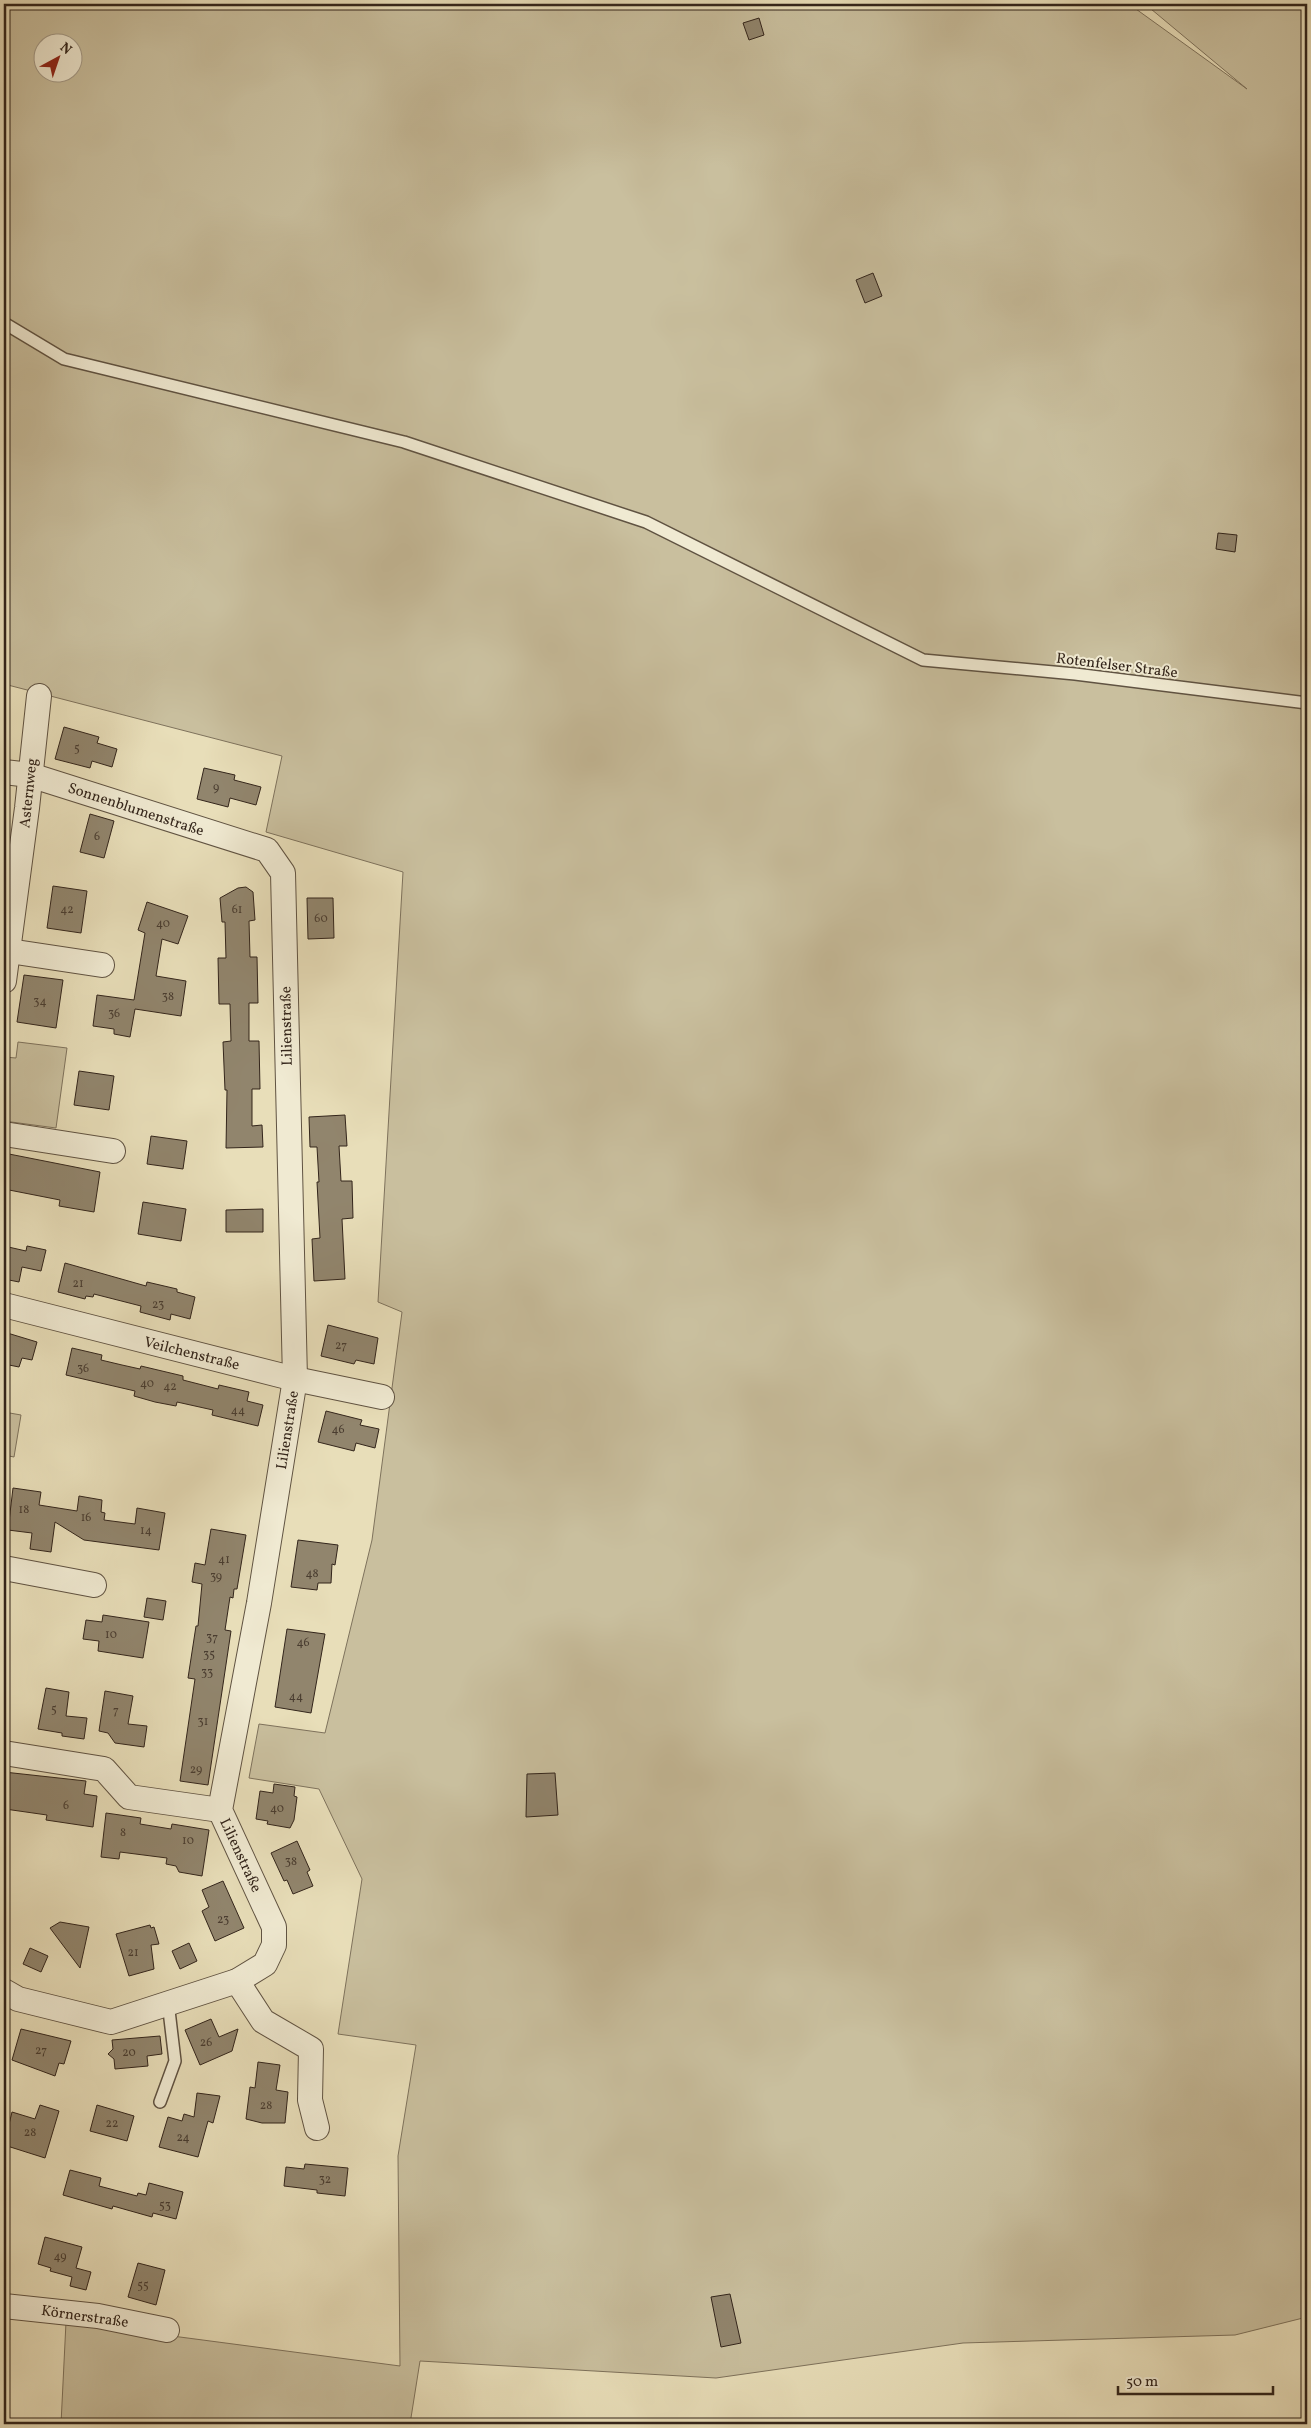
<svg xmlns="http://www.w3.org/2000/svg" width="1311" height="2428" font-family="Vollkorn,serif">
<rect width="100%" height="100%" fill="#e8deb9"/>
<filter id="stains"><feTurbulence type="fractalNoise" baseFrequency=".004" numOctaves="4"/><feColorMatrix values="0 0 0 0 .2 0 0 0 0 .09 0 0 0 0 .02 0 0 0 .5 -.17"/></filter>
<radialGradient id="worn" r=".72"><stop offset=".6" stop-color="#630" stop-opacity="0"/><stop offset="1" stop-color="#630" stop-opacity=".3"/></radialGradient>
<g fill="#c9bf9e" stroke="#7e725c" fill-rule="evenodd">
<path d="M4 4H1129L1247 89 1145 4H1307V2317L1235 2335 963 2343 716 2378 420 2361 410 2424H61L66 2322 400 2366 398 2156 416 2045 338 2034 362 1879 319 1789 249 1778 259 1724 325 1733 372 1540 402 1312 378 1302 403 872 266 832 282 756 4 684ZM42 42H72V72H42Z"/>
<path d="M18 1042 67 1048 56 1128 4 1121V1057L16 1058Z"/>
<path d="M4 1412 21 1415 14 1457 4 1455Z"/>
</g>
<g fill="#91856d" stroke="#33251b">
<path d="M759 18 764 35 749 40 743 23Z"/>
<path d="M873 273 882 296 865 303 856 280Z"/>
<path d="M1218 533 1237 535 1235 552 1216 549Z"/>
<path d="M64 727 99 737 97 743 117 749 112 767 92 761 90 768 55 759Z"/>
<path d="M204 768 235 775 234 780 261 787 256 805 230 798 228 807 197 799Z"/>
<path d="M90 814 114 821 104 858 80 852Z"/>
<path d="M53 886 87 891 81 933 47 928Z"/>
<path d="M246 887 253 892 255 920 249 921 250 957H257L258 1003H249V1041H259L260 1089H252V1126L262 1125 263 1147 226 1148 227 1090H225L223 1042 231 1041 230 1004H219L218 958H226L225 922H222L220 898 238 888Z"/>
<path d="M307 898H333L334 938 308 939Z"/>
<path d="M147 902 188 916 178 944 162 939 156 976 186 981 181 1016 135 1009 130 1037 114 1034V1029L93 1026 97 995 134 1000 145 933 138 930Z"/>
<path d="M24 975 63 980 56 1028 17 1022Z"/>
<path d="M79 1071 114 1076 109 1110 74 1105Z"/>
<path d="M345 1115 347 1146H339L341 1181H352L353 1218 342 1219 345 1279 314 1281 312 1239 320 1238 317 1182H319L317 1147H310L309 1117Z"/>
<path d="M151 1136 187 1141 183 1169 147 1164Z"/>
<path d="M9 1154 100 1172 94 1212 59 1206 60 1200 4 1189Z"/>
<path d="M143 1202 186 1209 181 1241 138 1234Z"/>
<path d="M263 1209V1232H226V1210Z"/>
<path d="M4 1246 26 1251 27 1246 46 1250 41 1271 22 1267 19 1282 4 1279Z"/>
<path d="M65 1263 146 1286 147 1282 177 1289V1292L195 1297 190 1319 171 1314 170 1320 140 1312 141 1306 94 1294 93 1297 86 1296 85 1299 58 1292Z"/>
<path d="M328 1325 378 1338 374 1364 356 1360 354 1364 321 1356Z"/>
<path d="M4 1332 37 1342 32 1360 22 1358 19 1367 4 1364Z"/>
<path d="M72 1348 102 1355 101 1360 122 1365 140 1369 141 1366 183 1376V1380L218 1389 219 1385 249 1392 247 1401 263 1405 258 1426 212 1415 213 1410 177 1402 176 1406 155 1402 134 1396 135 1391 66 1375Z"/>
<path d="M326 1411 362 1420 360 1425 379 1429 375 1448 356 1443 354 1451 318 1442Z"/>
<path d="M13 1488 41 1492 39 1505 77 1511 79 1496 102 1500 101 1512 105 1513 104 1520 135 1524 137 1508 165 1513 159 1550 84 1540 55 1522 51 1552 30 1549 32 1533 8 1530Z"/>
<path d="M211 1529 246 1535 237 1589H234L233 1598 230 1597 225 1630 231 1631 208 1785 180 1781 195 1679 188 1678 196 1626H198L202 1584 192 1582 195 1563 205 1565Z"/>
<path d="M298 1540 338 1545 335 1565 332 1564 331 1583H318L317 1590 291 1587Z"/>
<path d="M147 1598 166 1601 163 1620 144 1617Z"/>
<path d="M103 1615 149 1622 143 1658 98 1651 99 1641 83 1639 86 1620 102 1622Z"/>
<path d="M287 1629 325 1634 311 1713 275 1707Z"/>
<path d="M46 1688 69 1692 66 1716 87 1718 84 1739 62 1736V1733L38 1729Z"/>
<path d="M105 1691 133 1696 128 1724 147 1726 144 1747 115 1743 108 1733 99 1731Z"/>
<path d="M4 1772 86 1781 84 1794 97 1796 93 1827 46 1820 47 1815 5 1809Z"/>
<path d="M555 1773 558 1815 526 1817 527 1774Z"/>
<path d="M274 1784 295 1787 294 1796 297 1797 294 1820 290 1828 267 1824 268 1821 256 1819 260 1791 273 1793Z"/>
<path d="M106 1813 141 1818 140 1824 171 1829 172 1824 209 1830 202 1876 179 1872 176 1866 166 1864 167 1858 120 1852 119 1859 101 1857Z"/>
<path d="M297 1841 310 1870 307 1872 313 1886 293 1894 287 1880 284 1881 271 1853Z"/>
<path d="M223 1881 244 1928 215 1941 202 1911 209 1907 202 1890Z"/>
<path d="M60 1922 89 1927 80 1968 50 1928Z"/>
<path d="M150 1925 151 1928 154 1927 159 1944 151 1945 154 1969 129 1976 116 1934Z"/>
<path d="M189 1943 197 1961 180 1969 172 1951Z"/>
<path d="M30 1948 48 1956 41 1972 23 1964Z"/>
<path d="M211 2019 219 2037 238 2029 232 2051 200 2065 185 2030Z"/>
<path d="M21 2029 71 2041 64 2064 59 2063 55 2076 12 2060Z"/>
<path d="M160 2036 162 2054 147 2056 148 2066 115 2069 114 2059 108 2054 113 2049 112 2040Z"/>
<path d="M258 2062 280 2065 276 2090 288 2092 285 2123H262L246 2119 250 2087 255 2088Z"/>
<path d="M197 2093 220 2096 213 2123 208 2121 198 2157 159 2147 168 2117 182 2121 184 2114 194 2117Z"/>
<path d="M40 2105 59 2111 45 2158 4 2145 12 2112 35 2119Z"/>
<path d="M97 2105 134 2116 127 2141 90 2131Z"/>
<path d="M305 2164 348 2168 345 2196 317 2193V2190L284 2186 286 2167 304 2169Z"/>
<path d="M70 2170 101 2178 99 2186 137 2196 138 2193 146 2195 149 2183 183 2192 176 2219 153 2213 152 2217 113 2206 112 2209 63 2195Z"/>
<path d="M45 2237 82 2247 76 2268 91 2272 86 2290 70 2286 72 2277 50 2271 51 2268 38 2264Z"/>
<path d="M138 2263 165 2270 156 2305 128 2297Z"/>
<path d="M730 2294 741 2343 721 2347 711 2297Z"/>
</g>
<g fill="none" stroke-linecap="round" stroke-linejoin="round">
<g stroke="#605342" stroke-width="14">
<g id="service">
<path d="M4 323 64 359 404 442 646 522 923 660 1075 674 1307 703"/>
<path d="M160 2102 175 2061 168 2002"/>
</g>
</g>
<g stroke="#605342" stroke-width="26">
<g id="minor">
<path d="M4 772 30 775 267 850 283 873 295 1379 259 1603 220 1810 274 1927V1945L265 1964 237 1981 111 2022 18 1999 4 1991"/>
<path d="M9 951 102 965"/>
<path d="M4 981 27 808 39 696"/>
<path d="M4 1134 113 1151"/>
<path d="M4 1305 295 1379 382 1397"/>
<path d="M4 1568 94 1585"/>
<path d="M4 1753 104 1769 129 1797 220 1810"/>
<path d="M237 1981 263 2021 311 2049 310 2100 317 2128"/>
<path d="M4 2306 98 2316 167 2330"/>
</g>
</g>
<use href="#service" stroke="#f0ead2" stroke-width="11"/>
<use href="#minor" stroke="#f0ead2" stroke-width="24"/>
</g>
<g text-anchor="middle" stroke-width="4" stroke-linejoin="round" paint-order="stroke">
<g font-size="12" fill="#4a3d30">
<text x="77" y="752">5</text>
<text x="216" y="791">9</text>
<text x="97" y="840">6</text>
<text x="67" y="913">42</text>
<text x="237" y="913">61</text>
<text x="321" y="922">60</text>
<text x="163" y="927">40</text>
<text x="168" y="1000">38</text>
<text x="40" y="1005">34</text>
<text x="114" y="1017">36</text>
<text x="78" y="1287">21</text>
<text x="158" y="1308">23</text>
<text x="341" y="1349">27</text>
<text x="83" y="1372">36</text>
<text x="147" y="1387">40</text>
<text x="170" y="1390">42</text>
<text x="238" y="1414">44</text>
<text x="338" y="1433">46</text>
<text x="24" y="1513">18</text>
<text x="86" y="1521">16</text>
<text x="146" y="1534">14</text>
<text x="224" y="1563">41</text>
<text x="312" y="1577">48</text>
<text x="216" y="1580">39</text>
<text x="111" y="1638">10</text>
<text x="212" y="1641">37</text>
<text x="303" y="1646">46</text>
<text x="209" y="1658">35</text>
<text x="207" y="1676">33</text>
<text x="296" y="1700">44</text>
<text x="54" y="1713">5</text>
<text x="116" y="1714">7</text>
<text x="203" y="1725">31</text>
<text x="196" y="1773">29</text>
<text x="66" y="1809">6</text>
<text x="277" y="1812">40</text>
<text x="123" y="1836">8</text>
<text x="188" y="1844">10</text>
<text x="291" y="1865">38</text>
<text x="223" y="1923">23</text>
<text x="133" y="1956">21</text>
<text x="206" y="2046">26</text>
<text x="41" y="2054">27</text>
<text x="129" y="2056">20</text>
<text x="266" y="2109">28</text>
<text x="112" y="2127">22</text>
<text x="30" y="2136">28</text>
<text x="183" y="2141">24</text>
<text x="325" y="2183">32</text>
<text x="165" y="2209">53</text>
<text x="60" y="2260">49</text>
<text x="143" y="2289">55</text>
</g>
<g font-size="15" fill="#33251b" stroke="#f0ead2">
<text transform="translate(1117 665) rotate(7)" y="5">Rotenfelser Straße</text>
<text transform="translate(28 793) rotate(-84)" y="5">Asternweg</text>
<text transform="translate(136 809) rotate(18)" y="5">Sonnenblumenstraße</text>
<text transform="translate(286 1026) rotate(-91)" y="5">Lilienstraße</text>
<text transform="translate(192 1353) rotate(14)" y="5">Veilchenstraße</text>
<text transform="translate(287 1430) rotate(-81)" y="5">Lilienstraße</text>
<text transform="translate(241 1855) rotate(65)" y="5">Lilienstraße</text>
<text transform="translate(85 2316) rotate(8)" y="5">Körnerstraße</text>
</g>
</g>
<rect width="1311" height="2428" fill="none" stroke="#e8deb9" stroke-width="20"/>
<rect x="5" y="5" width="1301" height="2418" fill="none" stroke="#33251b" stroke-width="2.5"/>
<rect x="10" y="10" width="1291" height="2408" fill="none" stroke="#33251b"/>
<g transform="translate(58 58) rotate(40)"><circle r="24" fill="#f0ead2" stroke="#a49b89"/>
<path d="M0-4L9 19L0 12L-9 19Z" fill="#8f2418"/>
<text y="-8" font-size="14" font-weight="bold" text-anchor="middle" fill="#33251b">N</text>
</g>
<path d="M1118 2386v8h155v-8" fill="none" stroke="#33251b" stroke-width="2.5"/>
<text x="1126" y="2386" font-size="15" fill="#33251b" stroke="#f0ead2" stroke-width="4" paint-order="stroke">50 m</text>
<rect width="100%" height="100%" filter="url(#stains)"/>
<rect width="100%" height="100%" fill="url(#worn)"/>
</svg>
